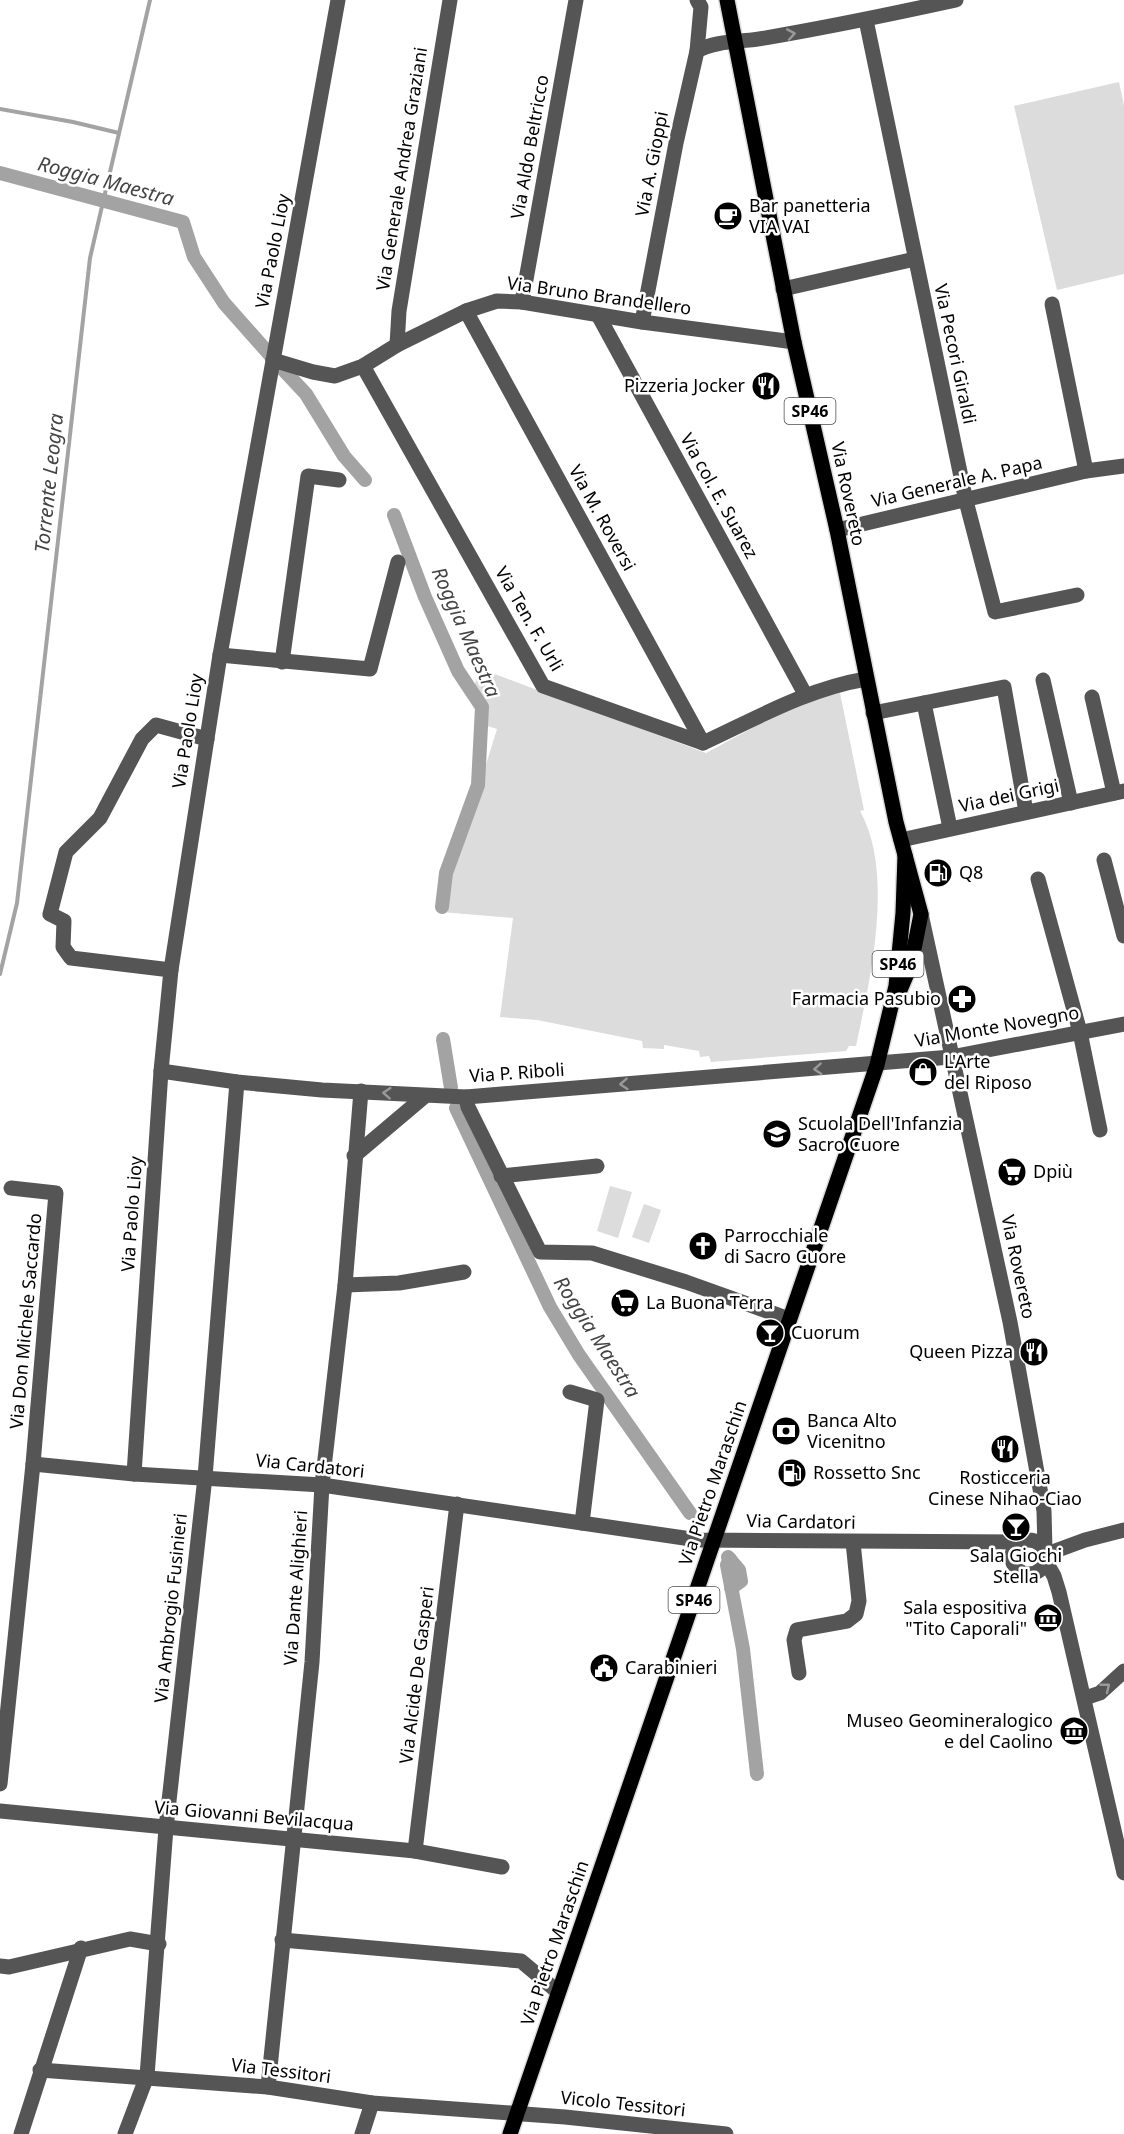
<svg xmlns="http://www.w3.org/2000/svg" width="1124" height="2134" font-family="'Noto Sans',sans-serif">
<rect width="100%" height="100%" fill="#fff"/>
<g fill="#dcdcdc">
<path d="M1119 82 1124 105V274L1057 290 1014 106Z"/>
<path d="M481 669 706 753 813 695 840 693 864 810 860 811C895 873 870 980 856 1046H849L846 1051 711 1062 709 1056 700 1057 699 1051 664 1045V1049L643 1048 642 1041 537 1020 500 1017 513 918 441 912 451 864 469 830 473 807 497 729 484 725 477 687 474 686Z"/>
<path d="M610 1186 632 1192 618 1238 597 1231Z"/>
<path d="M644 1204 661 1210 649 1243 632 1237Z"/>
</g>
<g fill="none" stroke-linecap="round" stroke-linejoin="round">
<g stroke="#a3a3a3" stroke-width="4">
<path d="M0 109 73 122 119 133"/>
<path d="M0 974 17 903 90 258 150 0"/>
</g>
<g stroke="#a3a3a3" stroke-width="14">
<path d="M0 173 183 222 194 257 224 303 271 356"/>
<path d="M278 364 306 394 344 456 365 480"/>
<path d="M394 515 425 597 458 671 482 707 478 785 446 873 442 907"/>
<path d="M443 1039 451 1088"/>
<path d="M456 1108 550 1307 579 1355 690 1513"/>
<path d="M728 1557 739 1570 741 1581 731 1588"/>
<path d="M730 1559 727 1565 743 1649 757 1774"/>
</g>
<g stroke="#dbdbdb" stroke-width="18">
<g id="major">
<path d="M727 0 794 342 837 530 896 822 921 914 911 964 900 990"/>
<path d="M510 2134 877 1065 896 986 903 913 905 855"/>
</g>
</g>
<g stroke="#555" stroke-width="15">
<path d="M697 0 701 7 697 51"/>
<path d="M866 20 966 501 995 612 1077 595"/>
<path d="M783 289 915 259"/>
<path d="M522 302 576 0"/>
<path d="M1052 304 1086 471"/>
<path d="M466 311 703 743"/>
<path d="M598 315 805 694"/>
<path d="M642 322 676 143 697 51C716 40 744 42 765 38 829 27 892 14 956 0"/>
<path d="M397 345 399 311 450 0"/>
<path d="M273 360 313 372 335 376 363 366 397 345 466 311 497 301 522 302 642 322 794 342"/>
<path d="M363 366 543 686 703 743C757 718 807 689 866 679"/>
<path d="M837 530 1086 471 1124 466"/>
<path d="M220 655 370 669 398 562"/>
<path d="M282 662 308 476 339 480"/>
<path d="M1043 680 1071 803"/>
<path d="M1092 697 1114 793"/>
<path d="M924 703 950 828"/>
<path d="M873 713 1004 687 1026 812"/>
<path d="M901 840 1124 791"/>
<path d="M1104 860 1124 936"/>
<path d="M1038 879 1080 1032 1100 1130"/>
<path d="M921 914 1010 1322 1044 1511 1045 1550"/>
<path d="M171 970 71 958 63 947 64 921 50 914 66 852 100 818 142 739 156 725 207 739"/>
<path d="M161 1071 237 1082 322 1090 466 1097 951 1057 1124 1024"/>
<path d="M466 1097 468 1107 540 1252 592 1253 686 1282 789 1319"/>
<path d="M354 1156 425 1096"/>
<path d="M501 1176 597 1166"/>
<path d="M345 1285 399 1283 464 1272"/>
<path d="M570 1392 597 1400 582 1523"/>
<path d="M33 1464 134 1474 322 1485 698 1540 1020 1542"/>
<path d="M134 1474 161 1071 171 970 220 655 338 0"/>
<circle cx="1029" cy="1557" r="17"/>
<path d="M1047 1554 1085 1540 1124 1530"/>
<path d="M1046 1562 1054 1576 1059 1592 1124 1873"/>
<path d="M799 1673 794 1640 797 1630 847 1621 856 1614 859 1601 853 1542"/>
<path d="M1085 1698 1100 1693 1124 1671"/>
<path d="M0 1784 33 1464 56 1193 11 1188"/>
<path d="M0 1811 415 1851 502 1867"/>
<path d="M415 1851 457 1504"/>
<path d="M282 1940 521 1961 558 1992"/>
<path d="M0 1966 9 1967 130 1939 159 1944"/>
<path d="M40 2070 268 2087 372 2103 565 2117 726 2134"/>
<path d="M268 2087 312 1662 322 1485 345 1285 361 1091"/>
<path d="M21 2134 81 1948"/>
<path d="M125 2134 147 2076 166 1828 205 1477 237 1082"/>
<path d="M362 2134 372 2103"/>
</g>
<use href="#major" stroke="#000" stroke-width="15"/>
</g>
<defs><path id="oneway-chevron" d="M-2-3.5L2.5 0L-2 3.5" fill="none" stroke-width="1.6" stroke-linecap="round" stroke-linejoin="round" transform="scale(1.5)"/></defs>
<g stroke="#999">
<use href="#oneway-chevron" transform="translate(791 34) rotate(-10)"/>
<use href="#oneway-chevron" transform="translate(818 1069) rotate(176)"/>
<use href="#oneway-chevron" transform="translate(624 1084) rotate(176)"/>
<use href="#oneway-chevron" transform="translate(387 1093) rotate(-176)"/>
<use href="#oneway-chevron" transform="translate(1106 1687) rotate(-39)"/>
</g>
<defs>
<g id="cafe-disc" transform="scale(1.5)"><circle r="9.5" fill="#000" stroke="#fff"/><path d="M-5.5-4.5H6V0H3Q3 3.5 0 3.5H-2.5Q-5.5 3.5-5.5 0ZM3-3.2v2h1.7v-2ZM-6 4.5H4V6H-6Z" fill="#fff"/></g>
<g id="restaurant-disc" transform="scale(1.5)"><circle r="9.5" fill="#000" stroke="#fff"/><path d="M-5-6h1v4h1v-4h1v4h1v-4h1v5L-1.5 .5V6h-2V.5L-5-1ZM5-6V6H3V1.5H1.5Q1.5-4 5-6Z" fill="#fff"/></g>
<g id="fuel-disc" transform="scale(1.5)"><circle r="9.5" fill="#000" stroke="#fff"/><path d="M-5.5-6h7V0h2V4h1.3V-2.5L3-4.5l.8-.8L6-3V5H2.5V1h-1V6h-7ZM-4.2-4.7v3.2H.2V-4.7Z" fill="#fff"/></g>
<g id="pharmacy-disc" transform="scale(1.5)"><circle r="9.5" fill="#000" stroke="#fff"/><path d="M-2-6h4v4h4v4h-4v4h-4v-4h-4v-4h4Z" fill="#fff"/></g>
<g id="shop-disc" transform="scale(1.5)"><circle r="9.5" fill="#000" stroke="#fff"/><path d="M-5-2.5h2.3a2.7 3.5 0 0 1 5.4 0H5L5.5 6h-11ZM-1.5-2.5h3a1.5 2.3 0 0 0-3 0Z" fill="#fff"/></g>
<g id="school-disc" transform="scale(1.5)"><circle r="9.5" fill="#000" stroke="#fff"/><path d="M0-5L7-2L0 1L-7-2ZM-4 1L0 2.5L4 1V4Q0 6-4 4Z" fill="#fff"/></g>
<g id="supermarket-disc" transform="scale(1.5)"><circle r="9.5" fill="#000" stroke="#fff"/><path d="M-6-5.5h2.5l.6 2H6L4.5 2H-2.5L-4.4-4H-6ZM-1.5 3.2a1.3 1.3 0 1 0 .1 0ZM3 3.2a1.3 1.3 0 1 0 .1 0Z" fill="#fff"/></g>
<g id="church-disc" transform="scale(1.5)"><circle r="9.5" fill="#000" stroke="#fff"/><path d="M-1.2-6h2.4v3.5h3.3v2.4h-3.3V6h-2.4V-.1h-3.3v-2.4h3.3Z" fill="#fff"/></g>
<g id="bar-disc" transform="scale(1.5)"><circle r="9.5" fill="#000" stroke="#fff"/><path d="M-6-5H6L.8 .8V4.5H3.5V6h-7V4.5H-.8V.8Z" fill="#fff"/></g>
<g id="bank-disc" transform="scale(1.5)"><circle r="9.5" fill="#000" stroke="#fff"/><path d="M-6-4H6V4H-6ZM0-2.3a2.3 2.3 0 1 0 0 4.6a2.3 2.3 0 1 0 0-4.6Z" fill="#fff"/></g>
<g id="museum-disc" transform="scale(1.5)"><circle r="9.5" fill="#000" stroke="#fff"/><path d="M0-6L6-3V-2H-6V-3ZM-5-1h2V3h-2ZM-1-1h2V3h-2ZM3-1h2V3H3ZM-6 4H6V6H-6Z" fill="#fff"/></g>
<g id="civic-disc" transform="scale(1.5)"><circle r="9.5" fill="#000" stroke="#fff"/><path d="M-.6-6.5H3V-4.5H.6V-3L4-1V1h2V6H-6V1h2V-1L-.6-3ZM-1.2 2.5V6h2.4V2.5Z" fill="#fff"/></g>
</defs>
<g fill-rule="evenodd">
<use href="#cafe-disc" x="728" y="216"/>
<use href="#restaurant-disc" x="766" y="386"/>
<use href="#fuel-disc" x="938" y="873"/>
<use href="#pharmacy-disc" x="962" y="999"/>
<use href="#shop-disc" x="923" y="1072"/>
<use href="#school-disc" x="777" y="1134"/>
<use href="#supermarket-disc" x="1012" y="1172"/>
<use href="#church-disc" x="703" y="1246"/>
<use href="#supermarket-disc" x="625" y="1303"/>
<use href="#bar-disc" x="770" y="1333"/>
<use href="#restaurant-disc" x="1034" y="1352"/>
<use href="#bank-disc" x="786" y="1431"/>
<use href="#restaurant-disc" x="1005" y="1449"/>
<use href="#fuel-disc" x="792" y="1473"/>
<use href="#bar-disc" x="1016" y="1527"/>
<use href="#museum-disc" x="1048" y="1618"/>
<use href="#civic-disc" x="604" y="1668"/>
<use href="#museum-disc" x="1074" y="1731"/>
</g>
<g text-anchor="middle" stroke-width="5" stroke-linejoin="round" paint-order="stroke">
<g fill="#fff" stroke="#4c4c4c" stroke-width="1.5">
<rect x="784.5" y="398" width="51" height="26" rx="4.5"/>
<rect x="872.5" y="951" width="51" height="26" rx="4.5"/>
<rect x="668.5" y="1587" width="51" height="26" rx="4.5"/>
</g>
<g font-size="16" font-weight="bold" fill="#000">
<text x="810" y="417">SP46</text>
<text x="898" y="970">SP46</text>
<text x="694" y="1606">SP46</text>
</g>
<g font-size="18" fill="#000" stroke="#fff">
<text transform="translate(530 147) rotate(-80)" y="6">Via Aldo Beltricco</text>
<text transform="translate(652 164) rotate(-79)" y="6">Via A. Gioppi</text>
<text transform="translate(402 169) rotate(-81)" y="6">Via Generale Andrea Graziani</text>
<text transform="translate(273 251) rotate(-79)" y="6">Via Paolo Lioy</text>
<text transform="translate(599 296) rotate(8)" y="6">Via Bruno Brandellero</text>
<text transform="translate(955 354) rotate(78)" y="6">Via Pecori Giraldi</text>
<text transform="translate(957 482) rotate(-13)" y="6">Via Generale A. Papa</text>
<text transform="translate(848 494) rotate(78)" y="6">Via Rovereto</text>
<text transform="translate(719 496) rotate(61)" y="6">Via col. E. Suarez</text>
<text transform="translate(602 518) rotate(61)" y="6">Via M. Roversi</text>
<text transform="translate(529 619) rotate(60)" y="6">Via Ten. F. Urli</text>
<text transform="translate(188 731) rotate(-81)" y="6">Via Paolo Lioy</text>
<text transform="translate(1009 796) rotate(-12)" y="6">Via dei Grigi</text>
<text transform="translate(997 1027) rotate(-10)" y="6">Via Monte Novegno</text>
<text transform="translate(517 1073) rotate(-4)" y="6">Via P. Riboli</text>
<text transform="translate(132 1214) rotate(-86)" y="6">Via Paolo Lioy</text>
<text transform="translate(1018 1267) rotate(78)" y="6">Via Rovereto</text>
<text transform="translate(26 1321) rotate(-85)" y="6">Via Don Michele Saccardo</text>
<text transform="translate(310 1466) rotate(6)" y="6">Via Cardatori</text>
<text transform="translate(713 1483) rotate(-71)" y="6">Via Pietro Maraschin</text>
<text transform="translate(801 1522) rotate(1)" y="6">Via Cardatori</text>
<text transform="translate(296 1588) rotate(-86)" y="6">Via Dante Alighieri</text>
<text transform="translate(171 1608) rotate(-84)" y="6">Via Ambrogio Fusinieri</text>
<text transform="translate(417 1675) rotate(-83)" y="6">Via Alcide De Gasperi</text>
<text transform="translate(254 1816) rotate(5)" y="6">Via Giovanni Bevilacqua</text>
<text transform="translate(555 1943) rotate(-71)" y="6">Via Pietro Maraschin</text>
<text transform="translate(281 2071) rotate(7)" y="6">Via Tessitori</text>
<text transform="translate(623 2104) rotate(6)" y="6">Vicolo Tessitori</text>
</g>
<g font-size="18" fill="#000" stroke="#fff" text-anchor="start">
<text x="749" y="212">Bar panetteria<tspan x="749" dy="21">VIA VAI</tspan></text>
<text x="745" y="392" text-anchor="end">Pizzeria Jocker</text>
<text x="959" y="879">Q8</text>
<text x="941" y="1005" text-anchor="end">Farmacia Pasubio</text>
<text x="944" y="1068">L'Arte<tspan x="944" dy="21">del Riposo</tspan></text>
<text x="798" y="1130">Scuola Dell'Infanzia<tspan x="798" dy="21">Sacro Cuore</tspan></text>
<text x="1033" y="1178">Dpiù</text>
<text x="724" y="1242">Parrocchiale<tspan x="724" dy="21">di Sacro Cuore</tspan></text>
<text x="646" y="1309">La Buona Terra</text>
<text x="791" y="1339">Cuorum</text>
<text x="1013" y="1358" text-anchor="end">Queen Pizza</text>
<text x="807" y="1427">Banca Alto<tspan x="807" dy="21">Vicenitno</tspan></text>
<text x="813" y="1479">Rossetto Snc</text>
<text x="1005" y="1484" text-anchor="middle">Rosticceria<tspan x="1005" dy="21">Cinese Nihao-Ciao</tspan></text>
<text x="1016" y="1562" text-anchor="middle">Sala Giochi<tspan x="1016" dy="21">Stella</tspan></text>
<text x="1027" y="1614" text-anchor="end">Sala espositiva<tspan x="1027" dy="21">"Tito Caporali"</tspan></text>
<text x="625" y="1674">Carabinieri</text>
<text x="1053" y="1727" text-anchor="end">Museo Geomineralogico<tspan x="1053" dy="21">e del Caolino</tspan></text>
</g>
<g font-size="20" font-style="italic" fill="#444" stroke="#fff">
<text transform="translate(106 181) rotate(15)" y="7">Roggia Maestra</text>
<text transform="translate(49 483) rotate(-84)" y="7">Torrente Leogra</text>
<text transform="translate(466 632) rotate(66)" y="7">Roggia Maestra</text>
<text transform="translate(597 1337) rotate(57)" y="7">Roggia Maestra</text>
</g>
</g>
</svg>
